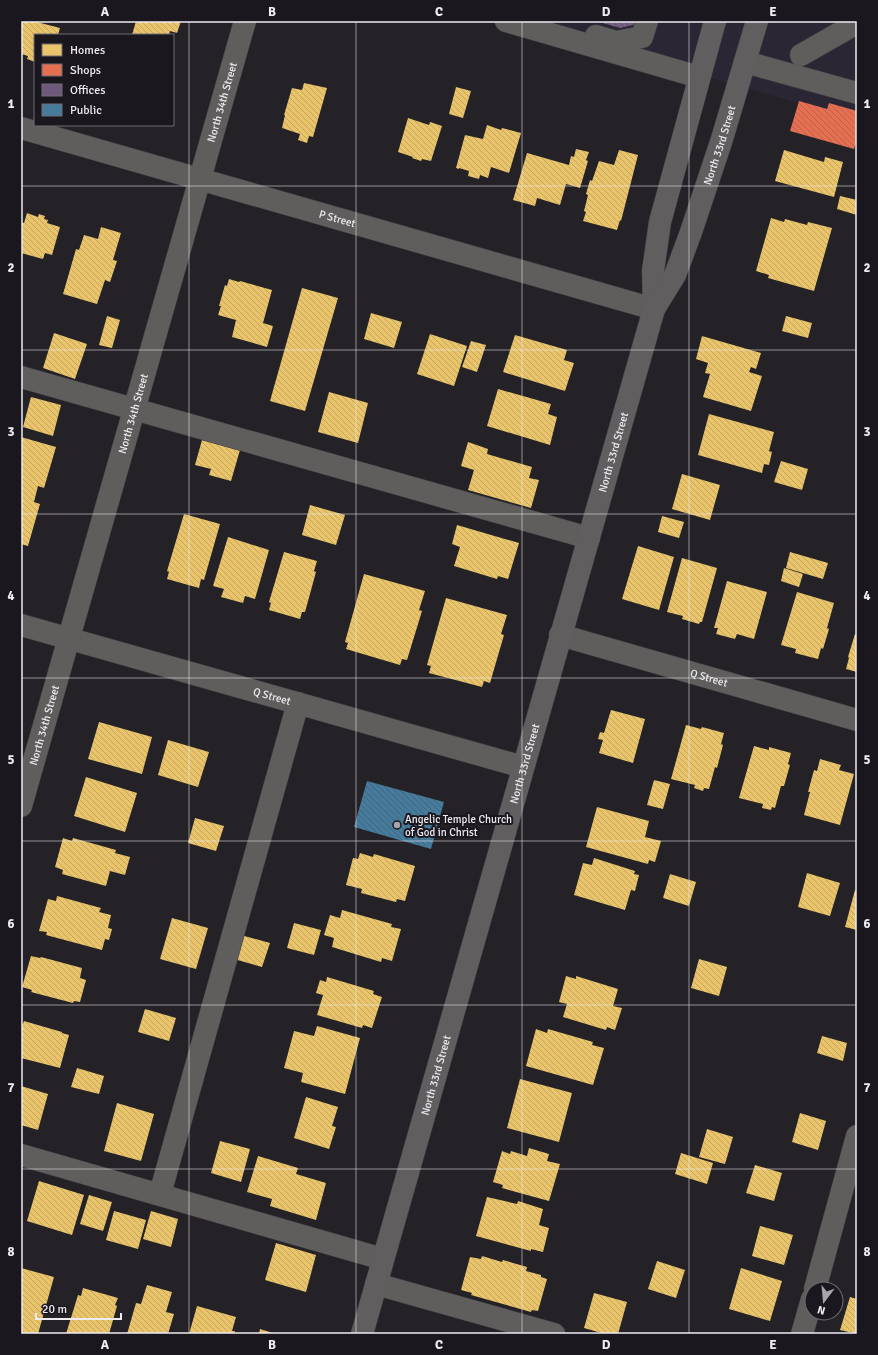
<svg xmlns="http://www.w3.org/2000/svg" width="878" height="1355" font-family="Signika,sans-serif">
<defs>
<pattern id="homes-back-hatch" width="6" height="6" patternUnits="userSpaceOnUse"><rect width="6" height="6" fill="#e9c46a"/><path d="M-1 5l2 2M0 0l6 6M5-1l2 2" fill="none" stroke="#c0a562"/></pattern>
<pattern id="shops-back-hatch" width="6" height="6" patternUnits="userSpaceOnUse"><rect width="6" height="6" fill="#e76f51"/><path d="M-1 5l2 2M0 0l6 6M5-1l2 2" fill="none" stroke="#b7634f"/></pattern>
<pattern id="offices-back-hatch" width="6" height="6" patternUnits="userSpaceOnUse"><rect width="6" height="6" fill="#6d597a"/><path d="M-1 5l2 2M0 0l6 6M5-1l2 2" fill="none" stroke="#82718d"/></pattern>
<pattern id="public-back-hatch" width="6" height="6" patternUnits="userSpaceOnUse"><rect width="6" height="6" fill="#457b9d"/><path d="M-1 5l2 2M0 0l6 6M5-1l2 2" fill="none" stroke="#466477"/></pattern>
</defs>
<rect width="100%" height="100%" fill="#242227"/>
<path fill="#2b2634" d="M513 21H857V120Z"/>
<g fill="url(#homes-back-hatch)">
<path d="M21 21H33L60 28 58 35H35V62L27 59 28 56 21 54Z"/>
<path d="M136 21H181L177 33 170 31 169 35H132Z"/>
<path d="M304 83 327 88 313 137 309 136 307 143 298 140 300 134 282 128 285 115H284L292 88 302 90Z"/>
<path d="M456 87 471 91 463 118 449 114Z"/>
<path d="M408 118 429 125 430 122 442 126 431 161 422 159 421 161 412 158 413 157 398 152Z"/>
<path d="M487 125 501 130 502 128 521 133 509 173 491 167 488 178 480 175 479 179 468 176 469 171 459 168V169L456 168 465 135 483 139Z"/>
<path d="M576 149 589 152 586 160 588 161 580 188 566 184 560 205 537 198 535 206 513 200 527 153 569 165 571 156 574 157Z"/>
<path d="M619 150 638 155 621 221 620 220 617 230 583 221 586 212 584 211 588 195 586 194 590 180 592 181 599 161 614 165Z"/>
<path d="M784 150 824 162 825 157 843 162 834 197 775 181Z"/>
<path d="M840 196 857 200V215L837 209Z"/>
<path d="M27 213 38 217 39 214 45 216 44 219 48 220 47 223 60 227 52 255 45 253 43 259 21 253V222L24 223Z"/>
<path d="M771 218 784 222 785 219 807 225 808 222 832 228 814 291 768 278 769 275 756 271Z"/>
<path d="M101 227 121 233 113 260 117 261 110 282 105 280 97 304 63 294 76 249 79 250 84 235 98 239Z"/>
<path d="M229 279 239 282 240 281 272 290 263 323 273 326 267 347 232 337 236 320 218 315 221 306H219L225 285 227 286Z"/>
<path d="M302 288 338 298 305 411 270 401Z"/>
<path d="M371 313 402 322 394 348 364 339Z"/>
<path d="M107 316 120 320 112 348 99 345Z"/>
<path d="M786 316 812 323 808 338 782 331Z"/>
<path d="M54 333 87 344 75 379 43 368Z"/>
<path d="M430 334 467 346 454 386 417 374Z"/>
<path d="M515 335 567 350 564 360 574 363 565 391 503 372Z"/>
<path d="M702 336 761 353 756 369 751 367 749 372 762 376 751 411 703 397 710 374 705 373 708 363 696 359Z"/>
<path d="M471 341 486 345 477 372 462 367Z"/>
<path d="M498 389 551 404 548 414 557 417 550 445 487 426Z"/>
<path d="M329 392 368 403 358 443 318 432Z"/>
<path d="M31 397 61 405 53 436 23 427Z"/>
<path d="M709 414 774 432 769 451 772 452 769 465 764 464 762 473 698 455Z"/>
<path d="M21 437 56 447 44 488 38 486 34 502 40 504 28 546 21 544Z"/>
<path d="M202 440 240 450 231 481 209 475 211 469 195 465Z"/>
<path d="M468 442 488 449 487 454 532 467 529 478 539 480 531 508 468 490 474 470 461 466Z"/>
<path d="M781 461 808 469 802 490 774 482Z"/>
<path d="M682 474 720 485 710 520 672 509Z"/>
<path d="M310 505 345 515 336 545 302 535Z"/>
<path d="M184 514 220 524 204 580 201 579 199 588 167 579 169 572 167 571Z"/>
<path d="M662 516 684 522 679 538 658 532Z"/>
<path d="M457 525 519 543 508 579 498 576 497 579 454 566 460 547 452 544Z"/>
<path d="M228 537 269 550 255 599 245 596 243 603 221 597 224 589 213 586Z"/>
<path d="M638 546 674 557 659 610 622 599Z"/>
<path d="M284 552 317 561 314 571 316 572 305 612H302L300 619 269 610 271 603 269 602Z"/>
<path d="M790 552 828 563 823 579 786 568Z"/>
<path d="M682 558 717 568 702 622H700L699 624 682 619 683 616 667 612Z"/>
<path d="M784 568 803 574 799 587 781 581Z"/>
<path d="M364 574 425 591 419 610 422 611 407 660 402 659 400 665 346 649 348 643 345 642Z"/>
<path d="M727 581 767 592 754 639 737 634 735 639 716 634 718 628H714Z"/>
<path d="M797 592 834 603 827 628 829 629 823 649 821 648 818 659 795 653 796 649 781 645Z"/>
<path d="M446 598 507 615 501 634 504 635 490 683 484 681 482 687 429 673 431 666 427 665Z"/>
<path d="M855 634 857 635V672L846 669 849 658 848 657Z"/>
<path d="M611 710 645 719 633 763 599 753 603 740 598 739 600 732 604 733Z"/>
<path d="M99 722 152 737 142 774 88 759Z"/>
<path d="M686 725 701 729 702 727 724 733 721 744 723 745 717 768 715 767 709 789 704 788 703 791 694 788 695 785 671 779Z"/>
<path d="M168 740 209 752 198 787 158 775Z"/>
<path d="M754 746 769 750V747L791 753 788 764 790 765 784 786H781L775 808 772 807 771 810 762 808 763 804 739 798Z"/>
<path d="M820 759 841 765 839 770 854 774 840 825 804 815 810 792H808L814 770 817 771Z"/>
<path d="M86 777 137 793 125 832 74 816Z"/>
<path d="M654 780 670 784 663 809 647 805Z"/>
<path d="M597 807 649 821 645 837 661 841 655 862 649 860 648 864 586 847Z"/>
<path d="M195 818 224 826 216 851 188 843Z"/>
<path d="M63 838 72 841 73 838 116 850 115 853 130 857 125 875 110 871 106 886 62 874 63 870 55 867Z"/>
<path d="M360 853 373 857 374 854 415 866 405 901 397 899 396 902 361 893 362 889 346 885 353 858 358 859Z"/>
<path d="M594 858 635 871 634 874 639 875 635 891 631 890 625 910 574 895 583 863 592 865Z"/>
<path d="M807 873 840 883 830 916 798 907Z"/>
<path d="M670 874 696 882 689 906 663 898Z"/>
<path d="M855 890 857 891V930L845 927Z"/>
<path d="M57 896 101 908 99 912 111 915 108 928 112 929 109 940 105 939 102 950 46 935 47 932 39 931 48 899 56 901Z"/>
<path d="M342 910 392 924 391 927 401 929 392 961 382 958 381 962 332 947 334 938 324 935 330 915 340 918Z"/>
<path d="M172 918 208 928 196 969 160 959Z"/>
<path d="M294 923 321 930 314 955 287 948Z"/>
<path d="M241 935 270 943 262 967 234 959Z"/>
<path d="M31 956 40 958 41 957 82 968 80 978 86 980 80 1002 74 1001 73 1003 31 992 32 990 22 987Z"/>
<path d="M699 959 727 967 719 996 691 988Z"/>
<path d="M566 976 576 979V976L618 989 613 1006 622 1008 615 1030 607 1027 606 1030 563 1017 567 1004 559 1002Z"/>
<path d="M327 977 374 991 373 994 382 997 372 1028 363 1025 362 1028 317 1015 323 995 316 993 320 980 326 982Z"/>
<path d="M145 1009 176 1018 169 1041 138 1032Z"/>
<path d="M24 1021 62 1032V1033L69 1035 60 1068 21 1058V1023L23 1024Z"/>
<path d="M317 1026 360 1038 345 1094 301 1082 303 1073 284 1068 294 1031 314 1036Z"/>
<path d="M536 1029 547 1033 548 1029 593 1042 592 1045 604 1048 593 1085 526 1066Z"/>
<path d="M822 1036 847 1043 843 1061 817 1053Z"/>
<path d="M77 1068 104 1076 99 1094 71 1087Z"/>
<path d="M520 1079 572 1093 559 1142 507 1128Z"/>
<path d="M21 1086 48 1094 38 1130 21 1125Z"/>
<path d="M306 1097 338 1107 332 1126 336 1127 329 1149 294 1138Z"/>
<path d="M117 1103 154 1114 141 1161 104 1151Z"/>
<path d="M800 1113 826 1121 818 1150 792 1142Z"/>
<path d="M707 1129 733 1137 725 1164 699 1157Z"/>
<path d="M220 1141 250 1149 241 1182 211 1173Z"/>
<path d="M529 1148 549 1154 547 1161 560 1164 549 1201 502 1188 503 1185 493 1182 502 1151 510 1154 511 1151 527 1156Z"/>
<path d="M681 1153 713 1163 707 1184 675 1174Z"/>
<path d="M258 1156 298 1168 296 1174 326 1183 316 1220 270 1206 272 1199 247 1192Z"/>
<path d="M755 1165 782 1173 774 1201 746 1193Z"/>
<path d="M39 1181 84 1195 72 1235 27 1221Z"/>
<path d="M89 1195 112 1202 103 1231 80 1224Z"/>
<path d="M487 1197 517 1204 518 1201 543 1209 539 1225 549 1228 543 1252 531 1249V1251L476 1236Z"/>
<path d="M114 1211 146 1220 138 1249 106 1240Z"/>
<path d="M151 1211 178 1219 171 1247 143 1239Z"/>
<path d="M760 1226 793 1235 784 1265 752 1256Z"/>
<path d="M276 1243 316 1255 306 1292 265 1280Z"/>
<path d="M482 1256 502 1262 503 1260 527 1267 526 1271 541 1275V1277L547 1279 538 1311 532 1310 531 1312 471 1295 472 1293 461 1290 470 1257 481 1259Z"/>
<path d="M657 1261 685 1270 676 1298 648 1289Z"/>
<path d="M21 1268 54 1277 38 1334H21Z"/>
<path d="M741 1268 782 1281 770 1321 729 1309Z"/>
<path d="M147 1285 172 1292 166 1312 174 1314 168 1334H127L136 1303 141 1304Z"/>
<path d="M83 1288 118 1298 115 1305 117 1306 109 1334H66L78 1295 81 1296Z"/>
<path d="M594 1293 627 1302 618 1334H605L584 1328Z"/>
<path d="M850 1297 857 1299V1334L840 1330Z"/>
<path d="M197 1306 236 1317 232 1331H235L234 1334H189Z"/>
<path d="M260 1329 276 1334H259Z"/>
</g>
<path fill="url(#shops-back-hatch)" d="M799 101 827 109 829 103 857 111V140L854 149 790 131Z"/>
<path fill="url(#offices-back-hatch)" d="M596 21H638L637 24 620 28Z"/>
<path fill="url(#public-back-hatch)" d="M367 781 444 802 431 849 354 827Z"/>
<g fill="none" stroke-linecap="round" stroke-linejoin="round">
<g stroke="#403f43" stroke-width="23">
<g id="minor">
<path d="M506 21 699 77"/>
<path d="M596 36 616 42 642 37 647 21"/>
<path d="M801 55 857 23"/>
<path d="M745 62 857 93"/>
<path id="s1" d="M21 128 654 309"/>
<path d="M21 377 589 538"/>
<path id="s2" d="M21 625 523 767"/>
<path id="s3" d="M560 635 857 720"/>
<path id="s4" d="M21 806 245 21"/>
<path d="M21 1155 383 1259"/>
<path d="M160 1194 298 703"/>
<path d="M376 1284 554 1334"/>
<path d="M815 1289 857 1136"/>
<path d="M802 1334 812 1299"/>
</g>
</g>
<g stroke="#403f43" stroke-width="23">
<g id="major">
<path d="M654 309 653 271 660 222 715 21"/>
<path id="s5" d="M362 1334 654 309 675 275 691 232 722 139 757 21"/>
</g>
</g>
<use href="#minor" stroke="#5f5e5d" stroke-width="22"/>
<use href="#major" stroke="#605e5f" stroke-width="22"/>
</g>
<path fill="none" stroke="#eeecf2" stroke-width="1" stroke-opacity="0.55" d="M189 21V1334M356 21V1334M522 21V1334M689 21V1334M21 186H857M21 350H857M21 514H857M21 678H857M21 841H857M21 1005H857M21 1169H857"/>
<circle fill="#a7a5ab" stroke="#1a171f" stroke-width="1.5" cx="397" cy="825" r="4"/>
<g text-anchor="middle" stroke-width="4" stroke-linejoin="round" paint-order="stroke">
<g font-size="11" fill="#eeecf2" stroke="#1a171f">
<text dy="4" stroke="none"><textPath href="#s4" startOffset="732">North 34th Street</textPath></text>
<text dy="4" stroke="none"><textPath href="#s5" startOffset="1243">North 33rd Street</textPath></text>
<text dy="4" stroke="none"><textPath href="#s1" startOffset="329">P Street</textPath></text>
<text dy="4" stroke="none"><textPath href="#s4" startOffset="408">North 34th Street</textPath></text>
<text dy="4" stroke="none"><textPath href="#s5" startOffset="917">North 33rd Street</textPath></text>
<text dy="4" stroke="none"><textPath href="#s3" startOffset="155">Q Street</textPath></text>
<text dy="4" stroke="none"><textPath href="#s2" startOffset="261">Q Street</textPath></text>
<text dy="4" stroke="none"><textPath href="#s4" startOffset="84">North 34th Street</textPath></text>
<text dy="4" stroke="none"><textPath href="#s5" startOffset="593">North 33rd Street</textPath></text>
<text dy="4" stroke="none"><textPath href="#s5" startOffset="269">North 33rd Street</textPath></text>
</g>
<g font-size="11" fill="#eeecf2" stroke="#1a171f" text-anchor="start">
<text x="405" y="823">Angelic Temple Church<tspan x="405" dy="13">of God in Christ</tspan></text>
</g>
</g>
<rect width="878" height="1355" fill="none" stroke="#1a171f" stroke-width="44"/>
<rect x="34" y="34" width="140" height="92" fill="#1a171f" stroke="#6f6c73"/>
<rect x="42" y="44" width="20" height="12" fill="#e9c46a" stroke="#6f6c73"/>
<text x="70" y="54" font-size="12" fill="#eeecf2">Homes</text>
<rect x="42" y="64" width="20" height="12" fill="#e76f51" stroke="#6f6c73"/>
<text x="70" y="74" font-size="12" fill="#eeecf2">Shops</text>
<rect x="42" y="84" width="20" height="12" fill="#6d597a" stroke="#6f6c73"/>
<text x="70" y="94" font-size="12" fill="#eeecf2">Offices</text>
<rect x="42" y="104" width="20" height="12" fill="#457b9d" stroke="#6f6c73"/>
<text x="70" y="114" font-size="12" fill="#eeecf2">Public</text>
<g transform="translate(824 1301) rotate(196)"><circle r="19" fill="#1a171f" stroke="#6f6c73"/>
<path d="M0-3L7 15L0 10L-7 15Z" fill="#a7a5ab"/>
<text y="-6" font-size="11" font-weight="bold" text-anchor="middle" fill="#eeecf2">N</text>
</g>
<path d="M36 1313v6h85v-6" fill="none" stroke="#eeecf2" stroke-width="2"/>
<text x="42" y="1313" font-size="12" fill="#eeecf2" stroke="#1a171f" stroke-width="3" paint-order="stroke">20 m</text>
<rect x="22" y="22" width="834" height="1311" fill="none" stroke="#eeecf2" stroke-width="1.5"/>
<g font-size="13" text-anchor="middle" font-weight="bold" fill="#eeecf2">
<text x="105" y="16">A</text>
<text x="272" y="16">B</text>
<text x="439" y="16">C</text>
<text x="606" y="16">D</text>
<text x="773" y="16">E</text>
<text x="11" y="108">1</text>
<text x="867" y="108">1</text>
<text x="11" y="272">2</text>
<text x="867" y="272">2</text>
<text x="11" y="436">3</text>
<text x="867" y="436">3</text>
<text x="11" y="600">4</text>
<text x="867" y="600">4</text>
<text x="11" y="764">5</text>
<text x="867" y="764">5</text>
<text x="11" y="928">6</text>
<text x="867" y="928">6</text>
<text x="11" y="1092">7</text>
<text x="867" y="1092">7</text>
<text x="11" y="1256">8</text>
<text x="867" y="1256">8</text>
<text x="105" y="1349">A</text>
<text x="272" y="1349">B</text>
<text x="439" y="1349">C</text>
<text x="606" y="1349">D</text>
<text x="773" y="1349">E</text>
</g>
</svg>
